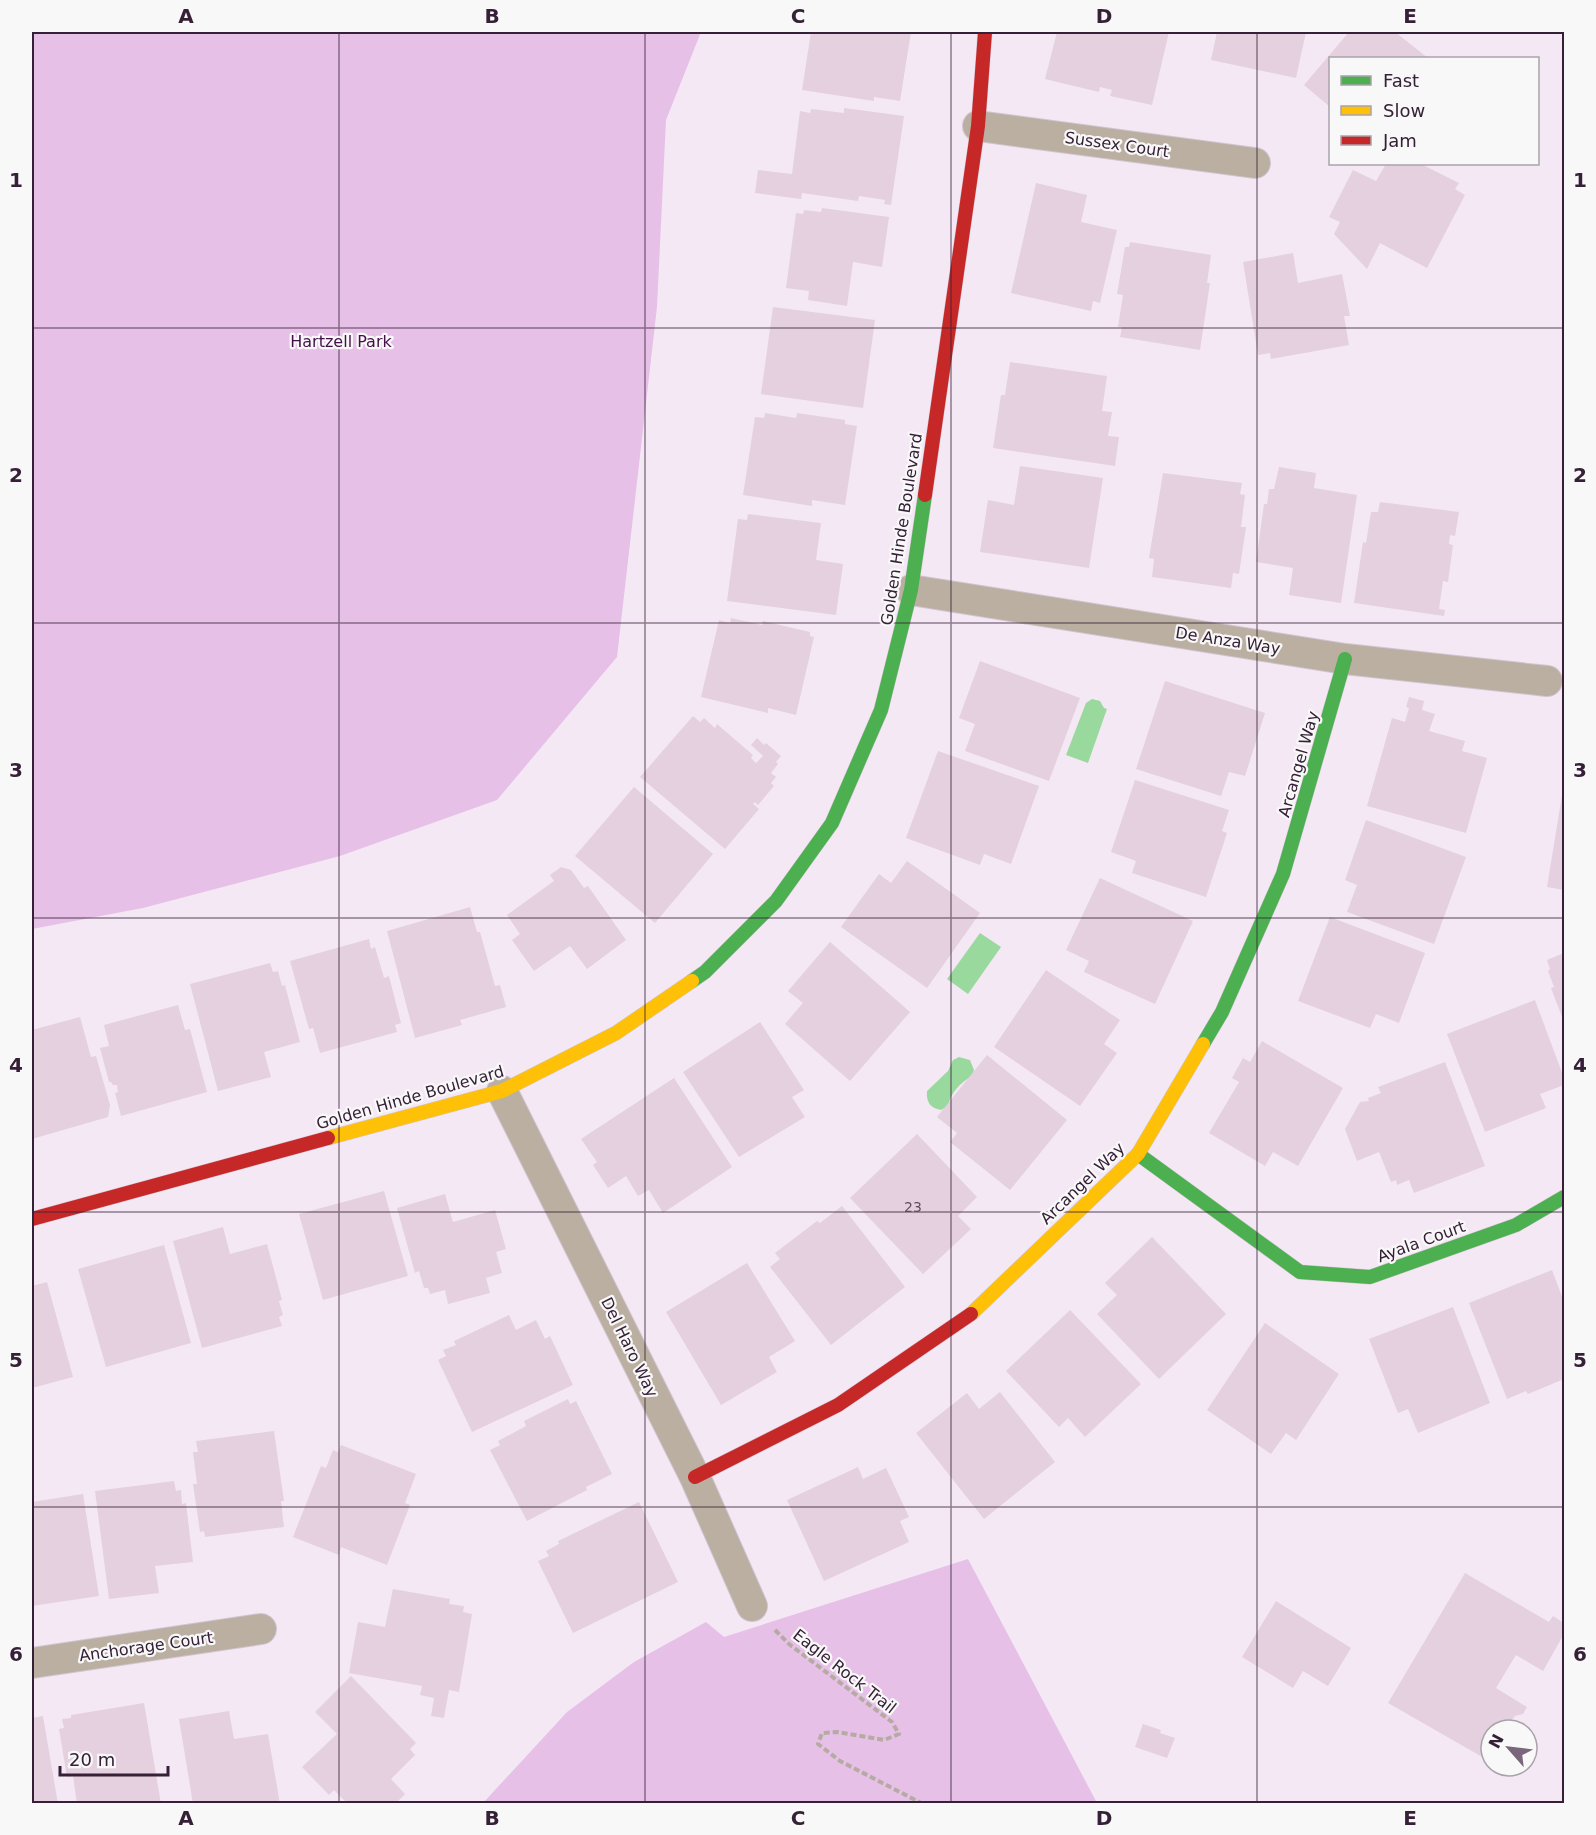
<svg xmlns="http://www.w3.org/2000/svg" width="1596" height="1835" font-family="'DejaVu Sans',sans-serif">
<rect width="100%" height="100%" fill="#f5e8f5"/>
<g fill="#e6c0e7">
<path d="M32 32H701L666 120 657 307 617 657 497 800 340 856 143 908 32 929Z"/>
<path d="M968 1559 1097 1803H483L567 1712 634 1662 706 1622 724 1637Z"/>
</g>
<g fill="#9ad99e">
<path d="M1092 699 1100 701 1104 708 1107 709 1088 763 1066 755 1086 703Z"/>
<path d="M980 933 1001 947 968 994 947 979Z"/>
<path d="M959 1057 970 1060 974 1070 972 1076C960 1083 951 1092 948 1106L941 1110C930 1108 926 1102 927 1091L948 1071 953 1060Z"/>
</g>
<g fill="#e4d0de">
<path d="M811 32H911L900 101 874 97V101L802 90Z"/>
<path d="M1057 32H1169L1152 105 1110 96 1112 90 1100 87 1099 92 1045 79Z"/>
<path d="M1217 32H1306L1296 78 1211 60Z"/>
<path d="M1349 32H1395L1428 58H1330V107L1304 85Z"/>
<path d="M844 108 904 116 891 205 884 204 885 200 859 196 858 201 802 193 801 199 755 193 758 170 792 174 800 111 810 113 811 109 844 113Z"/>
<path d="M1386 164H1421L1459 183 1455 189 1465 195 1427 268 1380 243 1367 269 1334 234 1340 222 1329 217 1353 170 1376 181Z"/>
<path d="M1036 183 1087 195 1081 222 1117 230 1100 303 1093 301 1091 311 1011 293Z"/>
<path d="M822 208 889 217 882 267 853 262 847 306 808 300 809 291 786 288 796 213 803 214 804 210 821 212Z"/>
<path d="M1130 242 1211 255 1207 283H1210L1200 350 1120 337 1122 327H1118L1123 295 1117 294 1125 247H1129Z"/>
<path d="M1293 253 1298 283 1342 274 1350 316H1344L1349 345 1271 359 1270 353 1258 355 1243 262Z"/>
<path d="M773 307 875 320 863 408 761 394Z"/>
<path d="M1010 362 1107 376 1102 411 1112 412 1108 436 1119 437 1115 466 993 448 1001 395H1005Z"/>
<path d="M765 413 796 418 797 413 845 420V424L857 426 845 505 812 500V506L743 495 755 417 764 418Z"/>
<path d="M1020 466 1103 478 1089 568 980 552 988 500 1014 505Z"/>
<path d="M1279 467 1316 473 1314 488 1357 495 1341 603 1289 595 1293 568 1256 562 1264 504H1267L1269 489H1274Z"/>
<path d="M1163 473 1242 483 1240 494 1245 495 1241 527H1246L1239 574 1233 573 1231 588 1152 577 1154 559 1149 558Z"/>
<path d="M1380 502 1459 512 1455 536 1450 535 1449 544 1453 545 1448 582 1443 581 1439 609 1445 610 1444 616 1354 603 1363 542 1366 543 1371 512H1378Z"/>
<path d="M748 514 821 523 816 560 843 564 836 615 727 601 738 519 747 520Z"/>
<path d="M731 618 762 625 763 621 810 632V636L814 637 796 715 768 708V713L701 697 719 620 730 623Z"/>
<path d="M980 661 1080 698 1049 781 965 751 975 724 959 718Z"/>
<path d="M1165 681 1265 713 1245 776 1229 772 1221 796 1136 769Z"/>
<path d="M1409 697 1424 701 1422 710 1435 714 1429 731 1465 741 1462 751 1487 758 1466 833 1367 806 1392 718 1405 722 1409 708 1406 707Z"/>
<path d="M693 716 700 722 704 718 715 728 717 724 753 755 751 758 756 763 763 756 751 745 757 738 764 745 766 743 781 756 776 762 778 764 771 773 776 777 771 783 774 786 758 805 755 802 753 804 759 809 725 849 640 777Z"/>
<path d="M938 751 1039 786 1011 864 984 854 980 865 906 838Z"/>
<path d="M1135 780 1229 810 1222 831 1227 833 1206 897 1132 873 1136 861 1111 852Z"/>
<path d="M634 787 713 854 655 923 575 856Z"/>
<path d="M1563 789H1564V890L1547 887Z"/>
<path d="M1366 820 1466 857 1434 944 1347 912 1357 885 1345 880Z"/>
<path d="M907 861 980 913 927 988 841 927 879 874 891 883Z"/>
<path d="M561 867 571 870 584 888 588 886 626 940 587 969 570 946 534 971 512 940 520 934 507 915 554 881 550 875Z"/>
<path d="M1100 878 1193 921 1155 1004 1084 972 1089 961 1066 950Z"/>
<path d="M470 907 477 932H480L495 986 500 985 506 1007 460 1020 462 1025 415 1038 387 931Z"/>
<path d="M1330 917 1425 953 1399 1023 1376 1014 1370 1028 1298 1001Z"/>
<path d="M369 939 371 949 375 947 384 978 389 976 401 1023 395 1025 397 1032 320 1053 313 1028 309 1029 290 961Z"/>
<path d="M830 942 910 1012 850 1081 785 1024 803 1003 788 991Z"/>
<path d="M1564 953V1022L1551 988 1554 987 1548 971 1550 969 1547 960Z"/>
<path d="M270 963 273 972 278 971 282 986 285 985 300 1042 264 1052 271 1077 218 1091 190 984Z"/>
<path d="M1046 970 1120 1020 1104 1044 1117 1053 1080 1106 994 1047Z"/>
<path d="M1535 1000 1564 1078V1085L1540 1094 1546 1108 1485 1132 1447 1034Z"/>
<path d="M178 1005 185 1030 190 1029 207 1092 121 1116 115 1093 118 1092 117 1085H113L111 1082H109L100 1048 109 1046 104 1025Z"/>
<path d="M80 1017 91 1057 96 1056 110 1105 108 1117 32 1139V1030Z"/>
<path d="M760 1022 804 1090 792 1097 805 1117 739 1157 683 1072Z"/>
<path d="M1262 1041 1343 1088 1298 1166 1273 1152 1265 1166 1209 1133 1239 1082 1232 1078 1243 1058 1250 1062Z"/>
<path d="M987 1055 1067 1120 1010 1190 950 1142 957 1133 937 1117Z"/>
<path d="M1445 1062 1485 1166 1414 1193 1409 1180 1397 1185 1396 1180 1391 1182 1379 1152 1357 1161 1345 1129 1360 1102 1369 1101 1368 1098 1381 1093 1378 1087Z"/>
<path d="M674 1078 732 1167 663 1213 649 1190 638 1196 626 1176 608 1188 593 1165 597 1162 581 1139Z"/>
<path d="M917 1134 977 1197 958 1216 971 1229 923 1274 850 1198Z"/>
<path d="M384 1191 408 1276 323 1300 299 1214Z"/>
<path d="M445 1194 453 1222 495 1210 506 1249 496 1252 502 1273 486 1278 490 1293 448 1304 445 1290 430 1294 428 1288H424L419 1271 415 1273 397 1208Z"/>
<path d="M842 1206 905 1287 831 1345 770 1267 780 1259 775 1253 817 1221 820 1223Z"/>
<path d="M223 1227 230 1254 267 1244 282 1300 279 1301 283 1315 279 1317 282 1326 202 1348 173 1241Z"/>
<path d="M1152 1237 1226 1314 1159 1379 1097 1314 1117 1295 1105 1283Z"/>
<path d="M164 1245 191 1343 106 1367 78 1269Z"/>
<path d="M747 1263 795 1341 769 1357 777 1372 721 1405 666 1312Z"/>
<path d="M1552 1270 1564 1302V1379L1528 1394 1526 1391 1507 1399 1469 1303Z"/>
<path d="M47 1282 73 1377 32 1388V1286Z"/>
<path d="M1453 1307 1490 1403 1418 1433 1408 1409 1398 1413 1369 1339Z"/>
<path d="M1070 1310 1141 1384 1085 1437 1068 1418 1059 1427 1006 1371Z"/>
<path d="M509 1315 516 1330 536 1320 545 1339 550 1336 573 1385 472 1432 438 1360 446 1356 443 1350 456 1345 454 1341Z"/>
<path d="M1265 1323 1339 1374 1296 1440 1286 1433 1271 1454 1207 1410Z"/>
<path d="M1000 1392 1055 1462 984 1519 916 1433 967 1393 979 1409Z"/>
<path d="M568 1399 570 1404 576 1401 612 1474 586 1487 587 1490 527 1521 490 1450 500 1445 498 1441 526 1426 524 1421Z"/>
<path d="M274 1431 284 1501H281L284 1527 205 1537 204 1531 200 1532 193 1484H197L193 1452H198L196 1441Z"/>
<path d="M341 1445 416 1474 405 1503 410 1505 387 1565 341 1547 339 1555 293 1537 321 1466 326 1468 333 1450 338 1452Z"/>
<path d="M858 1467 863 1479 886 1468 909 1517 900 1521 909 1542 824 1581 787 1500Z"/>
<path d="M174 1481 176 1491 181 1490 182 1504 186 1503 193 1562 155 1566 159 1593 109 1599 95 1491Z"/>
<path d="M83 1494 99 1596 32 1606V1502Z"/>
<path d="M639 1502 678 1582 573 1633 538 1561 549 1556 546 1551 559 1544 558 1541Z"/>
<path d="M1465 1573 1549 1622 1553 1616 1564 1623V1634L1543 1671 1516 1655 1496 1688 1527 1707 1523 1714 1515 1716 1511 1721 1510 1730H1491V1762L1388 1703Z"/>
<path d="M393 1589 450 1599 449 1604 464 1606 463 1612 472 1614 459 1692 449 1690 444 1718 431 1716 434 1698 420 1695 422 1686 349 1673 358 1622 385 1627Z"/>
<path d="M1276 1601 1351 1648 1328 1686 1303 1671 1293 1688 1242 1657Z"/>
<path d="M351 1676 416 1743 410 1749 415 1755 391 1779 405 1794 395 1804H348L334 1790 329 1795 302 1767 337 1734 315 1712Z"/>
<path d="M144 1703 161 1804H77L73 1776 67 1777 59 1729 64 1728 62 1719 71 1718V1715Z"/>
<path d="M229 1711 234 1739 268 1734 280 1804H193L179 1719Z"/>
<path d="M43 1716 58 1804H32V1718Z"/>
<path d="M1143 1724 1161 1730 1160 1733 1175 1738 1167 1758 1135 1747Z"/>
</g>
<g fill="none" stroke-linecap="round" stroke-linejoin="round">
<g stroke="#d2c5d2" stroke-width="32">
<g id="street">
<path d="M978 126 1255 163"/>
<path d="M911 590 1345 659 1547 681"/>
<path d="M502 1091 695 1477 752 1606"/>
<path d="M32 1663 261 1629"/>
</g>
</g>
<g stroke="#d2c5d2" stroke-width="15">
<g id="fast">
<path d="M692 981 705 972 776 901 832 823 881 710 911 590 925 495"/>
<path d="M1203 1044 1222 1012 1283 874 1345 659"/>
<path d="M1138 1154 1300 1272 1370 1277 1516 1225 1564 1197"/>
</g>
</g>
<g stroke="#d2c5d2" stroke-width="15">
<g id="slow">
<path d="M328 1138 502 1091 616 1033 692 981"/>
<path d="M971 1314 1138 1154 1203 1044"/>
</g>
</g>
<g stroke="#d2c5d2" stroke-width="15">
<g id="jam">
<path d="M925 495 978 126 985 32"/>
<path d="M32 1219 328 1138"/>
<path d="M695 1477 838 1405 971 1314"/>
</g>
</g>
<path stroke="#b5aba3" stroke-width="4" stroke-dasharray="6 3" stroke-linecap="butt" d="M775 1630 789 1644 892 1722 899 1734 884 1740 837 1732 822 1733 818 1744 840 1761 923 1804"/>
<use href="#street" stroke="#baafa1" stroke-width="30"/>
<use href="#fast" stroke="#4caf50" stroke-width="14"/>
<use href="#slow" stroke="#ffc107" stroke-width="14"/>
<use href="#jam" stroke="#c62828" stroke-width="14"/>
</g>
<path fill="none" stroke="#362037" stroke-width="1.5" stroke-opacity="0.55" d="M339 32V1804M645 32V1804M951 32V1804M1257 32V1804M32 328H1564M32 623H1564M32 918H1564M32 1212H1564M32 1507H1564"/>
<g text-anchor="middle" stroke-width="4.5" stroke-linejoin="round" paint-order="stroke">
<g font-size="14" fill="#624c61">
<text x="913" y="1212">23</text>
</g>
<g font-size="16" fill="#362037" stroke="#f8f8f8">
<text transform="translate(1117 144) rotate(8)" y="6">Sussex Court</text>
<text transform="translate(901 529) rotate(-81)" y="6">Golden Hinde Boulevard</text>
<text transform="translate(1228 640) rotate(9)" y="6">De Anza Way</text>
<text transform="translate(1298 764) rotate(-74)" y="6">Arcangel Way</text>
<text transform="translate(410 1097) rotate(-16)" y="6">Golden Hinde Boulevard</text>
<text transform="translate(1082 1183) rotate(-44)" y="6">Arcangel Way</text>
<text transform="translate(1421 1241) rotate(-20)" y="6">Ayala Court</text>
<text transform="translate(630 1347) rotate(64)" y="6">Del Haro Way</text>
<text transform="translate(146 1646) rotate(-8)" y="6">Anchorage Court</text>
<text transform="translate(845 1671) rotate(38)" y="6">Eagle Rock Trail</text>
</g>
<g font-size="16" fill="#440f48" stroke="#f8f8f8">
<text x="341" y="347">Hartzell Park</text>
</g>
</g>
<rect width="1596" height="1835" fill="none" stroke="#f8f8f8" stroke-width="66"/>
<rect x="1329" y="57" width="210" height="108" fill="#f8f8f8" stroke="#aaa2ab" stroke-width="1.5"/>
<rect x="1341" y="76" width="30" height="9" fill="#4caf50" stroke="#aaa2ab" stroke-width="1.5"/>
<text x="1383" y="87" font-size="18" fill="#362037">Fast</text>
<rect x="1341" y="106" width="30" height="9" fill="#ffc107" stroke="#aaa2ab" stroke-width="1.5"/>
<text x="1383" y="117" font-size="18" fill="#362037">Slow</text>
<rect x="1341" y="136" width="30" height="9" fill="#c62828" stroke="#aaa2ab" stroke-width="1.5"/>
<text x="1383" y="147" font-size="18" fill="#362037">Jam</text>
<g transform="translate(1509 1748) rotate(298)"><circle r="28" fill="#f8f8f8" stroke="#aaa2ab" stroke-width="1.5"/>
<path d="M0-4.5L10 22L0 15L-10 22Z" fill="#79667a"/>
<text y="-9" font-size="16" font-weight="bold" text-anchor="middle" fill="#362037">N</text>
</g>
<path d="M60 1766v9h108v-9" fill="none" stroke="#362037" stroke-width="3"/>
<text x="69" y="1766" font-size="18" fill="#362037" stroke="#f8f8f8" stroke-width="4.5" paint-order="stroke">20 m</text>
<rect x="33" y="33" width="1530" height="1769" fill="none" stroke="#362037" stroke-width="2"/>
<g font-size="20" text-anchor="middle" font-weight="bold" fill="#362037">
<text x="186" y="23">A</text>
<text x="492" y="23">B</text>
<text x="798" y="23">C</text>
<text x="1104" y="23">D</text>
<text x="1410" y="23">E</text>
<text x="16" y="187">1</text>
<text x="1580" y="187">1</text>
<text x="16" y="482">2</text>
<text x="1580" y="482">2</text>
<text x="16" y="777">3</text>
<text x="1580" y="777">3</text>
<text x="16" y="1072">4</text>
<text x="1580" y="1072">4</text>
<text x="16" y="1367">5</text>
<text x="1580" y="1367">5</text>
<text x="16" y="1661">6</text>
<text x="1580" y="1661">6</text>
<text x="186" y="1825">A</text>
<text x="492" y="1825">B</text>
<text x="798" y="1825">C</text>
<text x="1104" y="1825">D</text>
<text x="1410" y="1825">E</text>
</g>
</svg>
